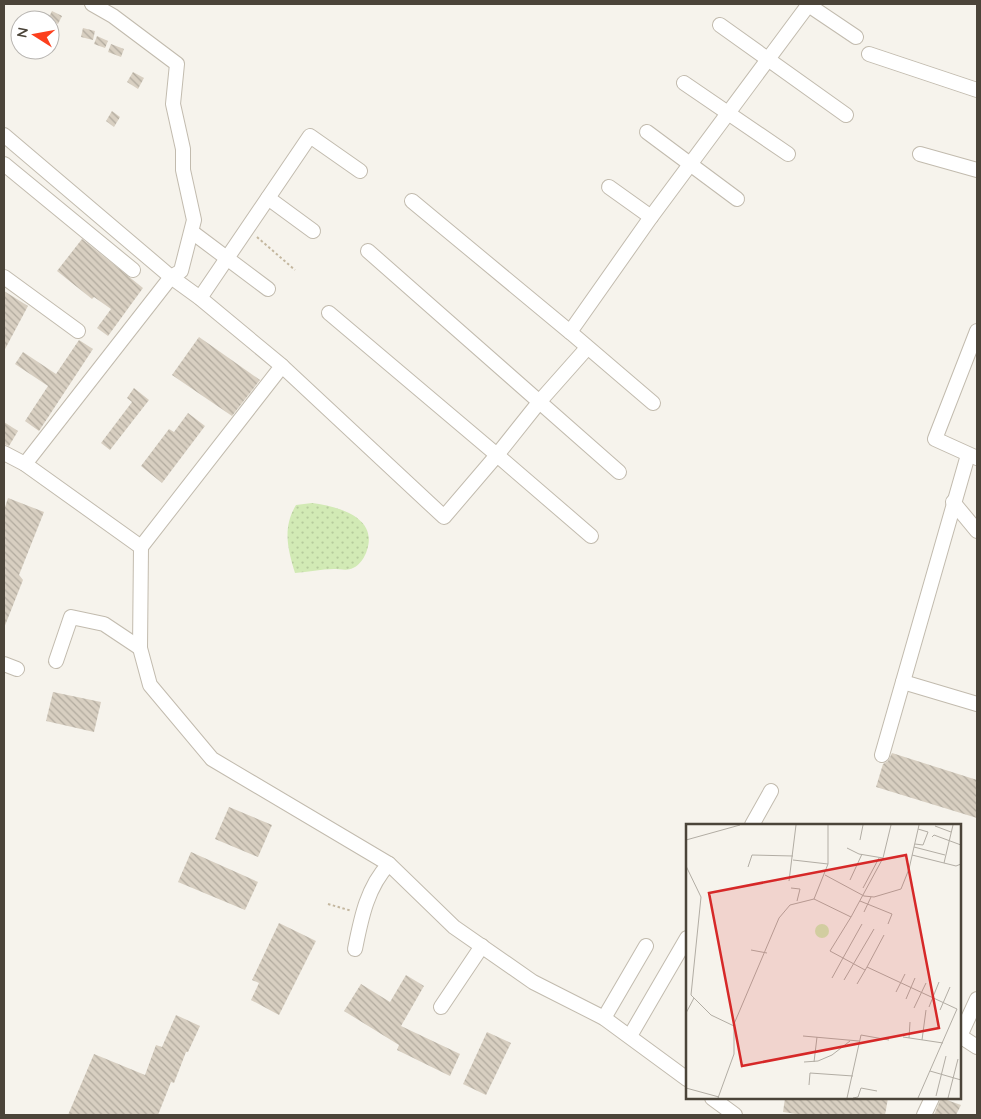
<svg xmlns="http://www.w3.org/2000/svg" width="981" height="1119" font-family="Quicksand,sans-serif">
<defs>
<pattern id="grass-dots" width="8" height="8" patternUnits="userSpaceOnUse" patternTransform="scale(1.25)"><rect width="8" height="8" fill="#d2eab5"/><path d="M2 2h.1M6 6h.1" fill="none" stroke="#b6ca9c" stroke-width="1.8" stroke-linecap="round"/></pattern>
<pattern id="building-back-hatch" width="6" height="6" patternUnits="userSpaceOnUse" patternTransform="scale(1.25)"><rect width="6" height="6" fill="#d8cfc1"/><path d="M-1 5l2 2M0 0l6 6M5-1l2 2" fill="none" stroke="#b1aa9e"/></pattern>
</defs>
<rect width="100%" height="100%" fill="#f6f3ec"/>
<path fill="url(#grass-dots)" d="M312 503C337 506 378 517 367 550 365 557 360 565 353 568 348 571 340 569 334 569 321 569 308 572 295 573 288 550 282 528 296 505Z"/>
<g fill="url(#building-back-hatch)">
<path d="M52 11 62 16 58 24 48 19Z"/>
<path d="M83 28 95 31 93 40 81 37Z"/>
<path d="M97 36 108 41 105 48 94 44Z"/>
<path d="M111 44 124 49 121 57 108 52Z"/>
<path d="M133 72 144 78 138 89 127 82Z"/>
<path d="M112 111 120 117 114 127 106 121Z"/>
<path d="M82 239 143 288 108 336 97 328 111 309 94 297 92 299 57 271Z"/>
<path d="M4 291 28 306 4 351Z"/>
<path d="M199 337 260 380 232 416 172 375Z"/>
<path d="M79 340 93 349 39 431 25 421 48 386 15 364 23 352 56 374Z"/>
<path d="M134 388 149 400 110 450 101 443 132 402 127 398Z"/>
<path d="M188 413 205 426 162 483 141 466 169 429 174 432Z"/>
<path d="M4 422 18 431 9 446 4 444Z"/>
<path d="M8 498 44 512 19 575 23 580 4 628V510Z"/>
<path d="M53 692 101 702 94 732 46 721Z"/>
<path d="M892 753 977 780V818L876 787 883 764 888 761Z"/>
<path d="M229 807 272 825 258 857 215 839Z"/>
<path d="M191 852 258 882 245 910 178 882Z"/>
<path d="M279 923 316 941 279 1015 251 1000 259 983 252 980Z"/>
<path d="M406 975 424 986 401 1026 460 1054 450 1076 397 1050 399 1045 344 1011 361 984 390 1002Z"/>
<path d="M176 1015 200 1026 188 1052H186L174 1083 171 1082 158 1115H68L94 1054 145 1075 156 1045 162 1047Z"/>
<path d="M487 1032 511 1043 486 1095 463 1084Z"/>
<path d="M785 1098H888L885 1115H802L783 1112Z"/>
<path d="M941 1098 961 1105 956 1115H934Z"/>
</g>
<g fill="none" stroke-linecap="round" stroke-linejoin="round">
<g stroke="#c2bbae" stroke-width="16">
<g id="minor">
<path d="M807 4 856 37"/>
<path d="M720 25 846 115"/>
<path d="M869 54 977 90"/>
<path d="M684 83 788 154"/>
<path d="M647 132 737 199"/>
<path d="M4 135 171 277 200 298 282 366 141 547 140 648 150 685 212 759 389 864 454 927 533 982 604 1018 687 1079"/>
<path d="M920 154 977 170"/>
<path d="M4 164 133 270"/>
<path d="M609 187 651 217"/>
<path d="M268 198 313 231"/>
<path d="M412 201 570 332"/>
<path d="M192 232 268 289"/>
<path d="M368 251 619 472"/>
<path d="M4 277 78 331"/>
<path d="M200 298 310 136 360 171"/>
<path d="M329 313 497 455 540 401 587 348"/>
<path d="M977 331 935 439 977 458"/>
<path d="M282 366 444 517 497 455 591 536"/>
<path d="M653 403 570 332 651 217 809 4"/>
<path d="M4 453 25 464 141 547"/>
<path d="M25 464 171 277 181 271 194 220 183 170V149L173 104 177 64 113 16 92 4"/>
<path d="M953 502 977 531"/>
<path d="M56 661 71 617 104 624 140 648"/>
<path d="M4 664 17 669"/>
<path d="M903 682 977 704"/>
<path d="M882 755 968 455"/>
<path d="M752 825 771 791"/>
<path d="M355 949C361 919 367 887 389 864"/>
<path d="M441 1007 482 946"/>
<path d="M604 1018 646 946"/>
<path d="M630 1036 687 938"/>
<path d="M960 1036 977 999"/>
<path d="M960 1036 977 1047"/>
<path d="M712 1098 735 1115"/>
<path d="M924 1115 932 1098"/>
</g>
</g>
<g stroke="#c4b79f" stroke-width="2" stroke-dasharray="2.5 2.5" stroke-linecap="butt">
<path d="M257 237 295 270"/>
<path d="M328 904 352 911"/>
</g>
<use href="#minor" stroke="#fff" stroke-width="14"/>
</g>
<g transform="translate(686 824)">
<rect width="275" height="275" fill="#f6f3ec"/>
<path d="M129 107a7 7 0 1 1 14 0a7 7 0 1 1-14 0Z" fill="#d2eab5"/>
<path fill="none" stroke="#b2ada4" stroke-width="1" d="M249 2 265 8M246 13 248 11 275 21M0 16 54 1M174 16 177 1M229 20 237 21 242 8 232 5M228 23 259 31M161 24 173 30 197 34M226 31 270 42 275 40M107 36 142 40M258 39 267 1M0 42 15 73 5 171 25 191 48 202V230L32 274M62 43 66 31 107 32M139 51 178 72 188 73 215 65 223 45 233 1M164 56 176 30M103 57 110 1M105 64 114 65 111 77M177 64 193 34M128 75 142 40V1M174 77 206 90 202 100M178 88 185 73M176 100 157 134 179 146M65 126 81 129M181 143 198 111M146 154 157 134 144 127 165 93M158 156 188 105M171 160 181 143 271 185 232 274M210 168 219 150M220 175 229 154M243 183 253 158M228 184 240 159M254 186 264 163M0 189 8 174M48 200 93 94 104 81 128 75 165 93 197 34 205 1M117 212 173 217M217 213 257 219M223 214 224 198M236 216 240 186M118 238 132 237 146 231 164 217M128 238 131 213M244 247 275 256M123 261 124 249 167 252M0 264 33 273M250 272 260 232M161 274 175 211 203 216M167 274 172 273 175 264 191 267M262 274 272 235"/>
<path fill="#d62828" fill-opacity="0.15" stroke="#d62828" stroke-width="2.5" d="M220 31 253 204 56 242 23 69Z"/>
<rect width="275" height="275" fill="none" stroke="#4b4439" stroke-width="2.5"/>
</g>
<rect width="981" height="1119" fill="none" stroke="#4b4439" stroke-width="10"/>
<g transform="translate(35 35) rotate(281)"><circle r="24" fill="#ffffff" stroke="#b7b4b0"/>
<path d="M0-4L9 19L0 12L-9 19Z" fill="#fc3f1d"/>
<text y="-8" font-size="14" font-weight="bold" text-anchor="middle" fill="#4b4439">N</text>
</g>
</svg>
